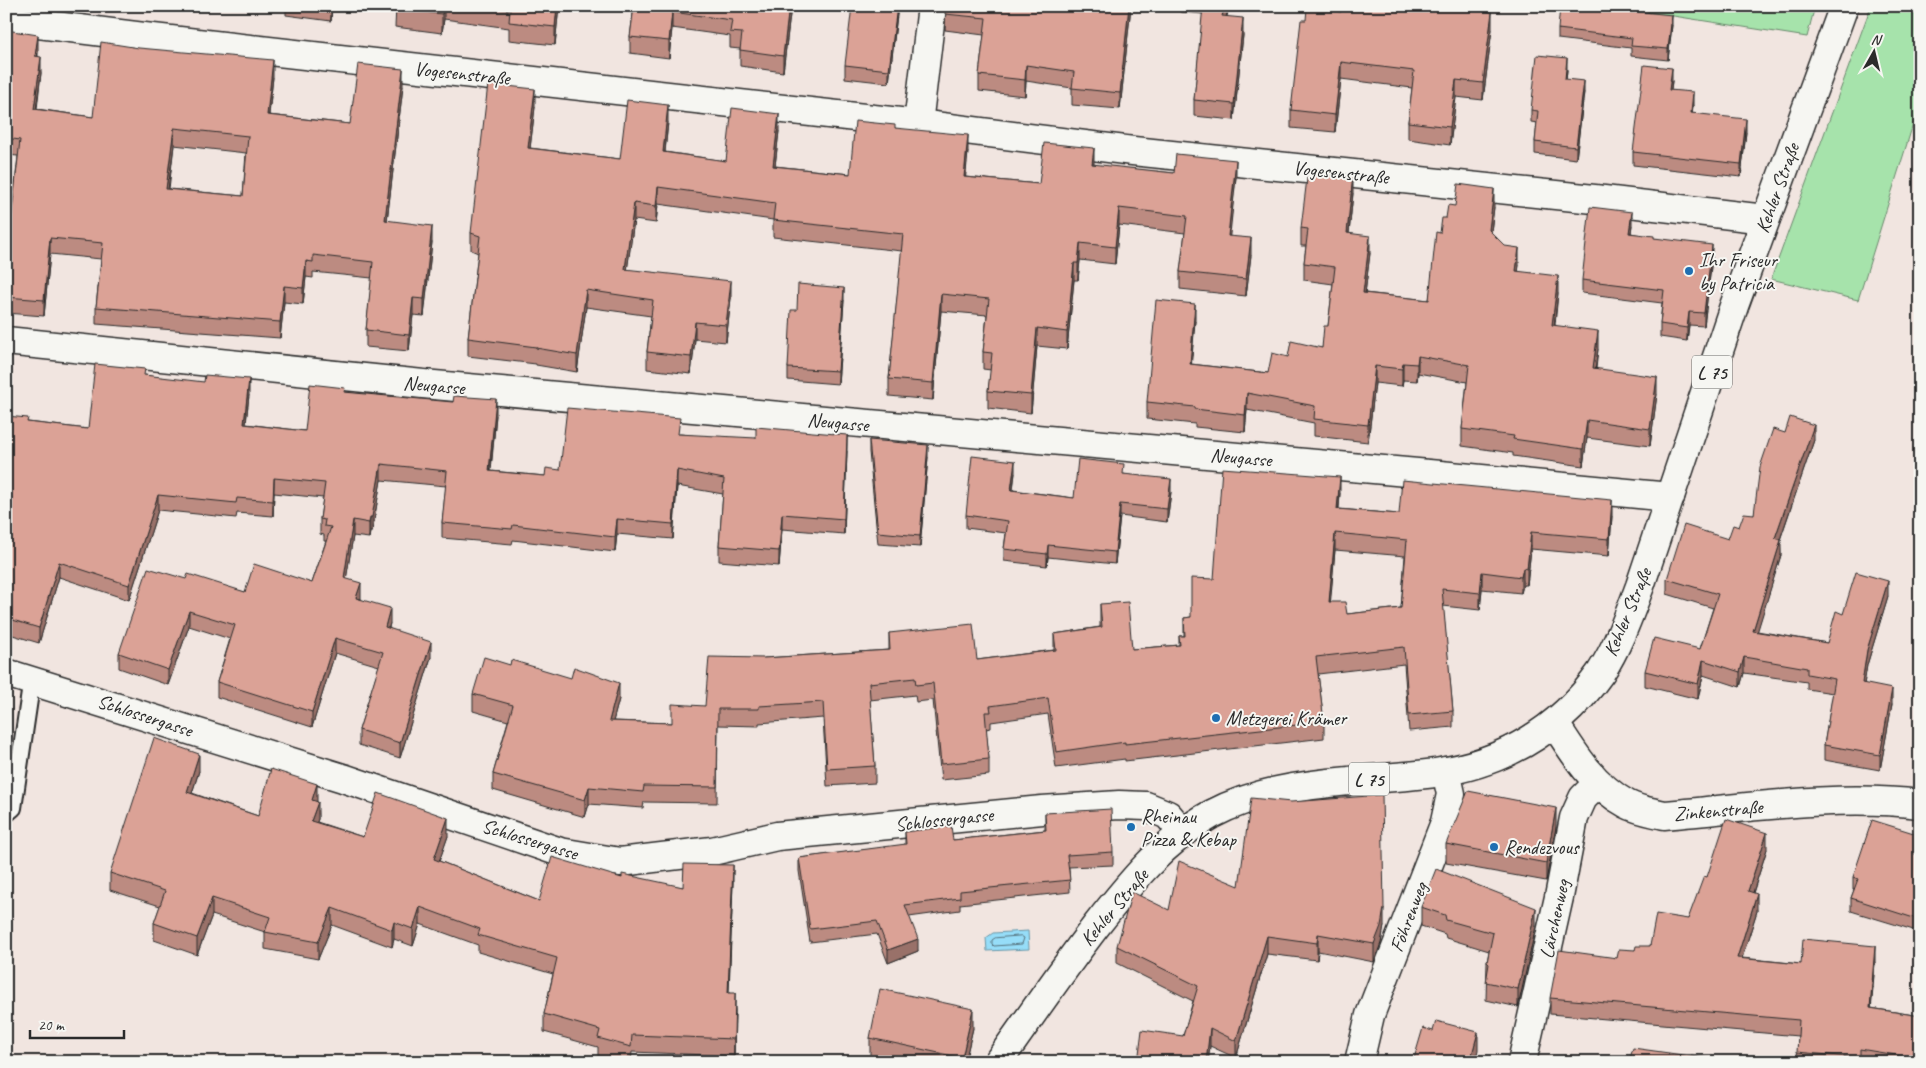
<svg xmlns="http://www.w3.org/2000/svg" width="1926" height="1068" font-family="Caveat,sans-serif">
<rect width="100%" height="100%" fill="#f1e5e0"/>
<filter id="ink" filterUnits="userSpaceOnUse"><feTurbulence type="fractalNoise" baseFrequency=".02" numOctaves="2"/><feDisplacementMap in="SourceGraphic" scale="10" xChannelSelector="R" yChannelSelector="G"/><feConvolveMatrix kernelMatrix="1 2 1 2 8 2 1 2 1" color-interpolation-filters="sRGB"/></filter>
<g filter="url(#ink)">
<g fill="#a6e3ab" stroke="#68876b">
<path d="M1649 6H1815L1807 37 1648 12Z"/>
<path d="M1871 6H1920V102L1858 300 1771 279Z"/>
</g>
<path fill="#96ddf8" stroke="#6b96a6" d="M1028 931 1029 949 987 951 986 938 993 933Z"/>
<g fill="none" stroke-linecap="round" stroke-linejoin="round">
<path stroke="#56727d" stroke-width="1" d="M1021 936 1024 938 1022 944 994 946 992 944V940L995 938Z"/>
<g stroke="#2b2b2b" stroke-width="20">
<path id="lane" d="M6 814 13 808 32 679"/>
</g>
<g stroke="#2b2b2b" stroke-width="31">
<g id="street">
<path d="M6 20 144 37 918 124 1133 151 1604 200 1765 219"/>
<path d="M918 124 932 6"/>
<path d="M6 341 423 384 1440 475 1670 497"/>
<path d="M6 673 343 778 560 852 620 862 712 851 777 836 1042 810 1119 805 1146 806 1168 815 1183 833"/>
<path d="M1555 724C1574 754 1594 786 1627 804 1638 810 1652 812 1664 815 1747 808 1837 794 1920 804"/>
<path d="M1359 1062 1370 1015 1445 822 1451 794 1446 771"/>
<path d="M1522 1062 1559 897 1574 818 1583 798 1598 783"/>
</g>
</g>
<g stroke="#2b2b2b" stroke-width="31">
<path id="primary" d="M998 1062C1031 1016 1062 970 1096 926 1129 884 1164 840 1212 814 1254 792 1303 785 1349 781 1380 777 1416 777 1447 771 1511 759 1563 726 1601 672 1618 646 1629 615 1640 586L1734 306 1844 6"/>
</g>
<use href="#lane" stroke="#f6f6f2" stroke-width="16"/>
<use href="#street" stroke="#f6f6f2" stroke-width="28"/>
<use href="#primary" stroke="#f6f6f2" stroke-width="28"/>
</g>
<g fill="#bc8b81" stroke="#2b2b2b" fill-rule="evenodd">
<path d="M286 6H332L331 21 286 15Z"/>
<path d="M396 6H559L555 45 509 40V28L444 19 442 33 395 27Z"/>
<path d="M634 6H791L783 72 740 66V49L730 48V36L672 28 669 58 630 53V37Z"/>
<path d="M898 6 889 83 845 78V65Z"/>
<path d="M946 6H1131L1120 109 1072 105V88L1026 81 1025 96 979 91V75L984 35 945 30Z"/>
<path d="M1180 6H1229L1227 17 1243 35 1234 120 1194 116V100L1203 14 1180 12Z"/>
<path d="M1464 6V8L1492 29 1483 100 1456 97 1450 145 1408 139V122L1412 88 1341 79 1335 132 1291 128V110L1306 20 1341 12Z"/>
<path d="M1672 25 1668 60 1631 56V48L1558 39V29Z"/>
<path d="M6 30 38 51V56L41 73 37 109 93 117 273 77 269 115 350 124 403 86 387 221 432 242 424 316 413 315 409 351 366 347V330L372 278 313 272V278L306 277 303 304 284 302 280 338 96 324V307L101 259 50 254 44 316 6 313V266L18 156 6 155ZM174 145 246 153 243 196 169 189Z"/>
<path d="M1567 70 1566 79 1584 92 1576 159 1535 154V142L1537 123 1531 122V110Z"/>
<path d="M1672 81 1671 90 1693 105 1692 113 1746 132 1741 177 1633 165V152Z"/>
<path d="M535 107 530 148 620 159 668 122 665 152 726 161 779 131 775 166 850 174 895 128 968 152 965 177 1039 184 1094 165 1174 173 1236 177 1229 236 1251 255 1246 296 1180 289V272L1185 233 1119 225 1115 264 1080 260 1078 280H1074L1067 349 1037 346 1031 413 988 408V391L991 370 983 369V352L987 315 941 311 933 400 889 396V379L902 251 773 237V220L658 204 656 223 634 220 627 270 731 298 726 342 695 339 691 374 647 369V352L651 316 586 307 577 372 536 365V364L468 356V338L478 253 471 250V233Z"/>
<path d="M1353 193 1349 234 1370 253 1365 293 1429 300 1440 233 1446 218 1455 206 1494 207 1491 232 1519 265 1518 271 1558 293 1555 325 1598 349 1596 369 1657 394 1650 446 1587 438 1583 466 1513 456V453L1462 446V429L1467 382 1418 373 1417 381 1403 380 1402 386 1375 383 1368 442 1314 436V423L1247 410 1245 432 1195 427V424L1147 419V402L1195 321 1191 364 1268 373 1288 357 1322 348 1328 326 1333 284 1304 280V263L1306 246H1301V228Z"/>
<path d="M1632 225 1631 233 1654 238 1712 258 1704 326 1689 325 1687 341 1660 337V324L1662 303 1582 293V280Z"/>
<path d="M844 300 838 384 788 380V368L797 310Z"/>
<path d="M145 375 249 395 246 424 305 431 345 392 496 415 491 471 545 476 560 470 680 434 847 451 844 534 782 529 779 566 719 561V546L723 494 677 486 673 539 617 534 615 552 513 540 512 544 442 538V523L446 486 381 480 372 532H370L369 538 353 536 346 579 361 599 390 623 389 628 431 657 400 758 359 745V730L379 666 335 653 312 727 217 697V682L230 639 189 626 168 685 119 668V653L186 579 245 592 312 583 326 541H324V535L320 534V519L323 498 274 493 273 516 237 513 236 518 158 510 129 600 59 577 39 643 6 633V416L28 422 88 429Z"/>
<path d="M1785 433 1814 440 1780 540 1781 555 1757 631 1827 643 1843 614 1888 596 1867 665 1864 684 1892 704 1880 770 1824 760V745L1833 693 1807 689V682L1744 673 1740 687 1703 675 1698 699 1645 686V671L1700 649 1713 608 1667 594V579L1728 539 1739 527 1754 514Z"/>
<path d="M869 440 928 457 920 547 878 544 869 452Z"/>
<path d="M1015 473 1013 490 1074 498 1124 474 1171 492 1167 522 1120 516 1115 564 1048 557 1047 566 1004 561V549L1006 533 966 528V515Z"/>
<path d="M1340 493 1339 509 1399 514 1612 516 1609 556 1531 549 1527 585H1523L1521 593 1482 589 1480 610 1443 606 1453 711V727L1409 731 1404 664 1318 674 1324 722V738L1125 761V759L1056 768 1048 714 991 722V728L986 729 989 759V775L941 780 933 700 916 702 915 695 870 700 875 766V783L827 786 823 718 759 723V726L718 725 717 803 644 802 643 808 589 804 585 817 493 790V774L508 721 473 711V694L619 699 613 721 672 723 705 706 764 658 889 650V633L977 660 1054 650V634L1100 627V604L1132 649 1179 645V636H1184V618L1191 617 1214 579ZM1335 550 1405 556 1401 608 1347 614 1330 602Z"/>
<path d="M199 771 192 793 258 816 317 802 318 819 317 822 363 837 448 836 439 861 539 901 622 878 683 887 733 882 729 993 735 1010 734 1056 632 1052 631 1062H623L598 1056V1047L544 1032V1014L553 974 478 952V945L420 924 413 946 394 939 392 947 332 925 318 959 265 949V932L212 915 197 955 154 940V923L160 906 110 890V873Z"/>
<path d="M1045 813 1113 852V865L1069 867 1070 892 960 904V910L909 917 918 951 888 963 877 934 810 942 799 871V858L905 845V832L953 840 1045 830Z"/>
<path d="M1556 827 1546 881 1446 863V844Z"/>
<path d="M1920 848 1917 855 1920 856V932L1851 911V898L1854 890H1853V877Z"/>
<path d="M1767 849 1753 893 1757 911 1742 958 1801 964 1875 962 1871 1008 1920 1016V1062H1797L1798 1036 1550 1014V998L1617 958 1635 950 1650 946 1688 919 1707 877Z"/>
<path d="M1239 886 1384 926 1381 943 1374 962 1318 951 1317 960 1267 954 1236 1058 1210 1046 1208 1062H1138L1183 1036 1193 1001 1117 963V946L1169 910Z"/>
<path d="M1421 907 1536 926 1518 1007 1486 1000 1487 962 1489 951 1446 938 1445 934 1421 926Z"/>
<path d="M973 1028 965 1062H895L870 1056V1038Z"/>
</g>
<g fill="#997169" stroke="#2b2b2b">
<path d="M331 6H332L331 21Z"/>
<path d="M443 6H444V19L442 33V14Z"/>
<path d="M557 6H559L555 45V27Z"/>
<path d="M789 6H791L783 72V56Z"/>
<path d="M897 6H898L889 83V70Z"/>
<path d="M1129 6H1131L1120 109V93Z"/>
<path d="M1225 6H1229L1222 32V16Z"/>
<path d="M672 12V28L669 58V41Z"/>
<path d="M1492 12V29L1483 100V83Z"/>
<path d="M1672 15V25L1668 60V49Z"/>
<path d="M1243 18V35L1234 120V104Z"/>
<path d="M38 35V51L35 73V56Z"/>
<path d="M41 57V73L34 125V109Z"/>
<path d="M1567 58V70L1565 91V79Z"/>
<path d="M273 60V77L267 131V115Z"/>
<path d="M1341 62V79L1335 132V115Z"/>
<path d="M1026 65V81L1025 96V80Z"/>
<path d="M1672 68V81L1669 102V90Z"/>
<path d="M403 69V86L385 237V220Z"/>
<path d="M1456 80V97L1450 145V127Z"/>
<path d="M1584 81V92L1576 159V147Z"/>
<path d="M535 89V107L528 165V148Z"/>
<path d="M1693 92V105L1691 125V113Z"/>
<path d="M668 105V122L663 169V152Z"/>
<path d="M779 114V131L773 183V166Z"/>
<path d="M1746 119V132L1741 177V164Z"/>
<path d="M174 128V145L166 205V189Z"/>
<path d="M968 135V152L964 194V177Z"/>
<path d="M1094 148V165L1092 164Z"/>
<path d="M1236 160V177L1228 253V236Z"/>
<path d="M1353 175V193L1347 251V233Z"/>
<path d="M658 187V204L656 223V206Z"/>
<path d="M1494 189V207L1489 247V230Z"/>
<path d="M634 203V220L625 286V269Z"/>
<path d="M1119 208V225L1115 264V247Z"/>
<path d="M1632 212V225L1629 246V233Z"/>
<path d="M432 226V242L424 316V299Z"/>
<path d="M1370 236V253L1363 310V293Z"/>
<path d="M50 238V254L44 316V300Z"/>
<path d="M1251 238V255L1246 296V279Z"/>
<path d="M1080 243V260L1078 280V263Z"/>
<path d="M1712 245V258L1704 326V313Z"/>
<path d="M1519 248V265L1516 288V271Z"/>
<path d="M306 261V277L303 304V288Z"/>
<path d="M1074 263V280L1067 349V332Z"/>
<path d="M1558 276V293L1552 343V325Z"/>
<path d="M731 281V298L726 342V325Z"/>
<path d="M284 286V302L280 338V322Z"/>
<path d="M844 288V300L838 384V371Z"/>
<path d="M586 290V307L577 372V355Z"/>
<path d="M941 294V311L933 400V383Z"/>
<path d="M413 298V315L409 351V335Z"/>
<path d="M1195 304V321L1190 381V364Z"/>
<path d="M1689 312V325L1687 341V328Z"/>
<path d="M695 322V339L691 374V357Z"/>
<path d="M1037 328V346L1031 413V395Z"/>
<path d="M1598 331V349L1593 386V368Z"/>
<path d="M1418 356V373L1417 381V364Z"/>
<path d="M1403 363V380L1402 386V369Z"/>
<path d="M1375 366V383L1368 442V425Z"/>
<path d="M1657 377V394L1650 446V429Z"/>
<path d="M249 379V395L244 440V424Z"/>
<path d="M1247 393V410L1245 432V415Z"/>
<path d="M496 399V415L489 486V471Z"/>
<path d="M1587 420V438L1583 466V449Z"/>
<path d="M1814 425V440L1775 554V538Z"/>
<path d="M847 435V451L844 534V519Z"/>
<path d="M928 445V457L920 547V536Z"/>
<path d="M1015 461V473L1011 502V490Z"/>
<path d="M381 464V480L372 532V517Z"/>
<path d="M677 470V486L673 539V524Z"/>
<path d="M1340 477V493L1337 525V509Z"/>
<path d="M274 478V493L273 516V501Z"/>
<path d="M1171 479V492L1167 522V509Z"/>
<path d="M158 495V510L129 600V585Z"/>
<path d="M1612 500V516L1609 556V539Z"/>
<path d="M1120 504V516L1115 564V552Z"/>
<path d="M782 514V529L779 566V551Z"/>
<path d="M370 517V532L369 538V523Z"/>
<path d="M617 519V534L615 552V537Z"/>
<path d="M353 520V536L344 593V578Z"/>
<path d="M1531 532V549L1527 585V569Z"/>
<path d="M1335 533V550L1329 619V602Z"/>
<path d="M1781 540V555L1753 646V631Z"/>
<path d="M1048 545V557L1047 566V554Z"/>
<path d="M59 562V577L39 643V628Z"/>
<path d="M1523 568V585L1521 593V577Z"/>
<path d="M1482 572V589L1480 610V593Z"/>
<path d="M1888 581V596L1867 665 1862 698V683L1867 650Z"/>
<path d="M361 583V599L356 598Z"/>
<path d="M390 608V623L385 642V627Z"/>
<path d="M189 611V626L168 685V670Z"/>
<path d="M335 638V653L312 727V712Z"/>
<path d="M431 642V657L400 758V743Z"/>
<path d="M1744 657V673L1740 687V672Z"/>
<path d="M1703 660V675L1698 699V684Z"/>
<path d="M619 683V699L609 737V721Z"/>
<path d="M1892 689V704L1880 770V755Z"/>
<path d="M199 754V771L187 809V792Z"/>
<path d="M317 784V801L312 817V800Z"/>
<path d="M589 787V804L585 817V800Z"/>
<path d="M318 802V819L311 838V821Z"/>
<path d="M1556 808V827L1546 881V863Z"/>
<path d="M448 818V836L434 876V859Z"/>
<path d="M1767 833V849L1748 908V891Z"/>
<path d="M1920 835V848L1914 867V854Z"/>
<path d="M733 865V882L728 1010V993Z"/>
<path d="M1757 894V911L1737 974V958Z"/>
<path d="M212 898V915L197 955V938Z"/>
<path d="M420 907V924L413 946V929Z"/>
<path d="M332 908V925L318 959V942Z"/>
<path d="M1384 908V926L1381 943 1374 962V944Z"/>
<path d="M1536 908V926L1518 1007V989Z"/>
<path d="M394 922V939L392 947V930Z"/>
<path d="M1318 934V951L1317 960V943Z"/>
<path d="M1267 936V954L1236 1058V1041Z"/>
<path d="M918 939V951L888 963V950Z"/>
<path d="M1875 946V962L1870 1024V1008Z"/>
<path d="M735 993V1010L734 1056V1039Z"/>
<path d="M973 1009V1028L965 1062H962V1058Z"/>
<path d="M1210 1028V1046L1208 1062H1206Z"/>
<path d="M1478 1032V1050L1475 1062H1470Z"/>
</g>
<g fill="#dba296" stroke="#2b2b2b" fill-rule="evenodd">
<path d="M396 6H443L442 14 395 9Z"/>
<path d="M481 6H557L555 27 509 22 510 10Z"/>
<path d="M634 6H789L783 56 740 50 742 33 730 32 732 20 672 12 669 41 630 37Z"/>
<path d="M852 6H897L889 70 845 65Z"/>
<path d="M946 6H1129L1120 93 1072 88 1074 72 1026 65 1025 80 979 75 986 18 945 14Z"/>
<path d="M1203 6H1225L1222 16 1243 18 1234 104 1194 100Z"/>
<path d="M1342 6H1462V7L1492 12 1483 83 1456 80 1450 127 1408 122 1414 71 1341 62 1335 115 1291 110 1301 20H1306L1307 8 1341 12Z"/>
<path d="M1560 6H1585L1672 15 1668 49 1631 46 1632 38 1558 29Z"/>
<path d="M6 30 38 35 35 56 41 57 34 109 93 117 101 42 139 48 273 60 267 115 350 124 358 64 403 69 385 220 432 226 424 299 413 298 409 335 366 330 373 262 313 255V262L306 261 303 288 284 286 280 322 96 307 103 243 50 238 44 300 6 297V266L20 140 6 138ZM174 128 248 136 243 196 166 189Z"/>
<path d="M1537 55 1567 58 1565 79 1584 81 1576 147 1535 142 1538 111 1531 110Z"/>
<path d="M1644 65 1672 68 1669 90 1693 92 1691 113 1746 119 1741 164 1633 152Z"/>
<path d="M488 84 535 89 528 148 620 159 627 100 668 105 663 152 726 161 732 108 779 114 773 166 850 174 855 121 895 125V128L968 135 964 177 1039 184 1044 143 1094 148 1092 164 1174 173 1176 154 1236 160 1228 236 1251 238 1246 279 1180 272 1187 216 1119 208 1115 247 1080 243 1078 263H1074L1067 332 1037 328 1031 395 988 391 992 353 983 352 989 299 941 294 933 383 889 379 903 234 773 220 775 203 658 187 656 206 634 203 625 269 731 281 726 325 695 322 691 357 647 352 653 300 586 290 577 355 536 348V347L468 338 480 236 471 233Z"/>
<path d="M1308 170 1353 175 1347 233 1370 236 1363 293 1429 300 1436 232 1440 233 1442 218H1446L1448 205 1455 206 1458 184 1494 189 1489 230 1505 246 1519 248 1516 271 1558 276 1552 325 1598 331 1593 368 1657 377 1650 429 1587 420 1583 449 1513 439 1514 436 1462 429 1469 365 1418 356 1417 364 1403 363 1402 369 1375 366 1368 425 1314 419 1315 406 1247 393 1245 415 1195 409V407L1147 402 1156 300 1195 304 1190 364 1268 373 1272 353 1288 357 1291 341 1322 348 1324 326H1328L1335 267 1304 263 1308 229 1301 228Z"/>
<path d="M1590 207 1632 212 1629 233 1654 236V238L1712 245 1704 313 1689 312 1687 328 1660 324 1664 290 1582 280Z"/>
<path d="M798 284 844 288 838 371 788 368 791 310H797Z"/>
<path d="M95 364 145 369 144 375 204 382 205 375 249 379 244 424 305 431 310 384 345 388 344 392 453 402 454 396 496 399 489 471 545 476 546 468 560 470 567 408 680 418 678 434 756 438V427L847 435 844 519 782 514 779 551 719 546 724 479 677 470 673 524 617 519 615 537 513 525 512 529 442 523 447 471 381 464 372 517H370L369 523 353 520 344 578 361 583 356 598 390 608 385 627 431 642 400 743 359 730 383 652 335 638 312 712 217 682 235 625 189 611 168 670 119 653 148 568 186 579 188 574 245 592 254 564 312 583 331 527 324 526 325 520 320 519 325 483 274 478 273 501 237 498 236 503 158 495 129 585 59 562 39 628 6 618V416L28 418 27 422 88 429Z"/>
<path d="M1790 417 1814 425 1775 538 1781 540 1753 631 1827 643 1836 611 1843 614 1856 572 1888 581 1867 650 1862 683 1892 689 1880 755 1824 745 1835 679 1807 674V668L1744 657 1740 672 1703 660 1698 684 1645 671 1654 638 1700 649 1718 594 1667 579 1684 525 1728 539 1733 525 1739 527 1744 513 1754 514 1760 467 1773 429 1785 433Z"/>
<path d="M869 440 928 445 920 536 878 532Z"/>
<path d="M972 456 1015 461 1011 490 1074 498 1078 459 1124 464 1123 474 1171 479 1167 509 1120 504 1115 552 1048 545 1047 554 1004 549 1008 521 966 515Z"/>
<path d="M1222 468 1340 477 1337 509 1399 514 1402 480 1612 500 1609 539 1531 532 1527 569 1523 568 1521 577 1482 572 1480 593 1442 589 1453 711 1409 715 1404 647 1316 657 1324 722 1125 744V742L1056 752 1048 698 990 706 991 712H985L989 759 941 764 933 683 916 685 915 678 869 683 875 766 827 769 823 702 759 706V709H718L717 787 644 786 643 792 589 787 585 800 493 774 513 705 473 694 484 657 510 665 511 660 571 678 574 667 619 683 609 721 672 723V704L705 706 709 657 764 658 890 650 889 633 973 624 977 660 1056 650 1054 634 1102 627 1100 604 1128 602 1132 649 1180 645 1179 636H1185L1184 618 1191 617V578L1214 579ZM1335 533 1407 540 1401 608 1347 614 1345 602H1329Z"/>
<path d="M154 738 199 754 187 792 258 816 271 769 317 784 312 800 318 802 311 821 363 837 378 793 448 818 434 859 539 901 552 857 622 878V874L683 887 684 864 733 865 728 993H735L734 1039 632 1035 631 1047 598 1038 600 1030 544 1014 557 958 478 935 480 929 420 907 413 929 394 922 392 930 332 908 318 942 265 932 270 917 212 898 197 938 154 923 165 891 110 873Z"/>
<path d="M1468 791 1556 808 1546 863 1446 844Z"/>
<path d="M1382 795 1384 908 1381 926 1374 944 1318 934 1317 943 1267 936 1236 1041 1210 1028 1206 1062H1138L1142 1030 1183 1036 1198 986 1117 946 1132 892 1169 910 1179 861 1239 886 1251 798 1291 802Z"/>
<path d="M1111 809 1113 852 1067 855 1070 880 960 891V898L905 905 918 939 888 950 877 921 810 929 799 858 906 844 905 832 951 826 953 840 1046 830 1045 813Z"/>
<path d="M1726 819 1767 833 1748 891 1757 894 1737 958 1801 964 1803 939 1875 946 1870 1008 1920 1016V1059L1860 1049V1058L1797 1052 1799 1020 1550 998 1559 950 1617 958 1619 949 1635 950 1636 946H1650L1656 914 1688 919 1704 876 1707 877Z"/>
<path d="M1872 820 1920 835 1914 854 1920 856V920L1851 898 1858 879 1853 877Z"/>
<path d="M1436 869 1536 908 1518 989 1486 982 1489 964 1487 962 1493 933 1446 920 1445 915 1421 907Z"/>
<path d="M880 989 973 1009 962 1058 870 1038Z"/>
<path d="M1436 1021 1478 1032 1470 1062H1413L1423 1028 1433 1031Z"/>
<path d="M1633 1048 1726 1061V1062H1629Z"/>
</g>
</g>
<g fill="#1f6fb2" stroke="#f6f6f2" stroke-width="2">
<circle cx="1689" cy="271" r="5"/>
<circle cx="1216" cy="718" r="5"/>
<circle cx="1131" cy="827" r="5"/>
<circle cx="1494" cy="847" r="5"/>
</g>
<g text-anchor="middle" stroke-width="4" stroke-linejoin="round" paint-order="stroke">
<g fill="#f6f6f2" stroke="#686867" stroke-width="1">
<rect x="1692" y="355.5" width="40" height="33" rx="4"/>
<rect x="1349" y="762.5" width="40" height="33" rx="4"/>
</g>
<g font-size="19" font-weight="bold" fill="#2b2b2b">
<text x="1712" y="379">L 75</text>
<text x="1369" y="786">L 75</text>
</g>
<g font-size="20" fill="#2b2b2b" stroke="#f6f6f2">
<text transform="translate(462 73) rotate(6)" y="7">Vogesenstraße</text>
<text transform="translate(1341 172) rotate(6)" y="7">Vogesenstraße</text>
<text transform="translate(1777 188) rotate(-70)" y="7">Kehler Straße</text>
<text transform="translate(434 385) rotate(5)" y="7">Neugasse</text>
<text transform="translate(838 422) rotate(5)" y="7">Neugasse</text>
<text transform="translate(1241 457) rotate(5)" y="7">Neugasse</text>
<text transform="translate(1627 612) rotate(-67)" y="7">Kehler Straße</text>
<text transform="translate(145 715) rotate(18)" y="7">Schlossergasse</text>
<text transform="translate(1718 810) rotate(-5)" y="7">Zinkenstraße</text>
<text transform="translate(944 819) rotate(-6)" y="7">Schlossergasse</text>
<text transform="translate(530 839) rotate(17)" y="7">Schlossergasse</text>
<text transform="translate(1114 907) rotate(-50)" y="7">Kehler Straße</text>
<text transform="translate(1408 917) rotate(-69)" y="7">Föhrenweg</text>
<text transform="translate(1554 919) rotate(-78)" y="7">Lärchenweg</text>
</g>
<g font-size="20" fill="#2b2b2b" stroke="#f6f6f2" text-anchor="start">
<text x="1699" y="267">Ihr Friseur<tspan x="1699" dy="23">by Patricia</tspan></text>
<text x="1226" y="725">Metzgerei Krämer</text>
<text x="1141" y="823">Rheinau<tspan x="1141" dy="23">Pizza &amp; Kebap</tspan></text>
<text x="1504" y="854">Rendezvous</text>
</g>
</g>
<rect width="1926" height="1068" fill="none" stroke="#f6f6f2" stroke-width="25"/>
<rect x="12" y="12" width="1901" height="1043" fill="none" stroke="#2b2b2b" stroke-width="2" filter="url(#ink)"/>
<g transform="translate(1874 52) rotate(8)" stroke="#f6f6f2" stroke-width="4" paint-order="stroke">
<path d="M0-4L9 19L0 12L-9 19Z" fill="#2b2b2b"/>
<text y="-8" font-size="14" font-weight="bold" text-anchor="middle" fill="#2b2b2b">N</text>
</g>
<path d="M30 1030v8h94v-8" fill="none" stroke="#2b2b2b" stroke-width="2.5"/>
<text x="38" y="1030" font-size="15" fill="#2b2b2b" stroke="#f6f6f2" stroke-width="4" paint-order="stroke">20 m</text>
</svg>
